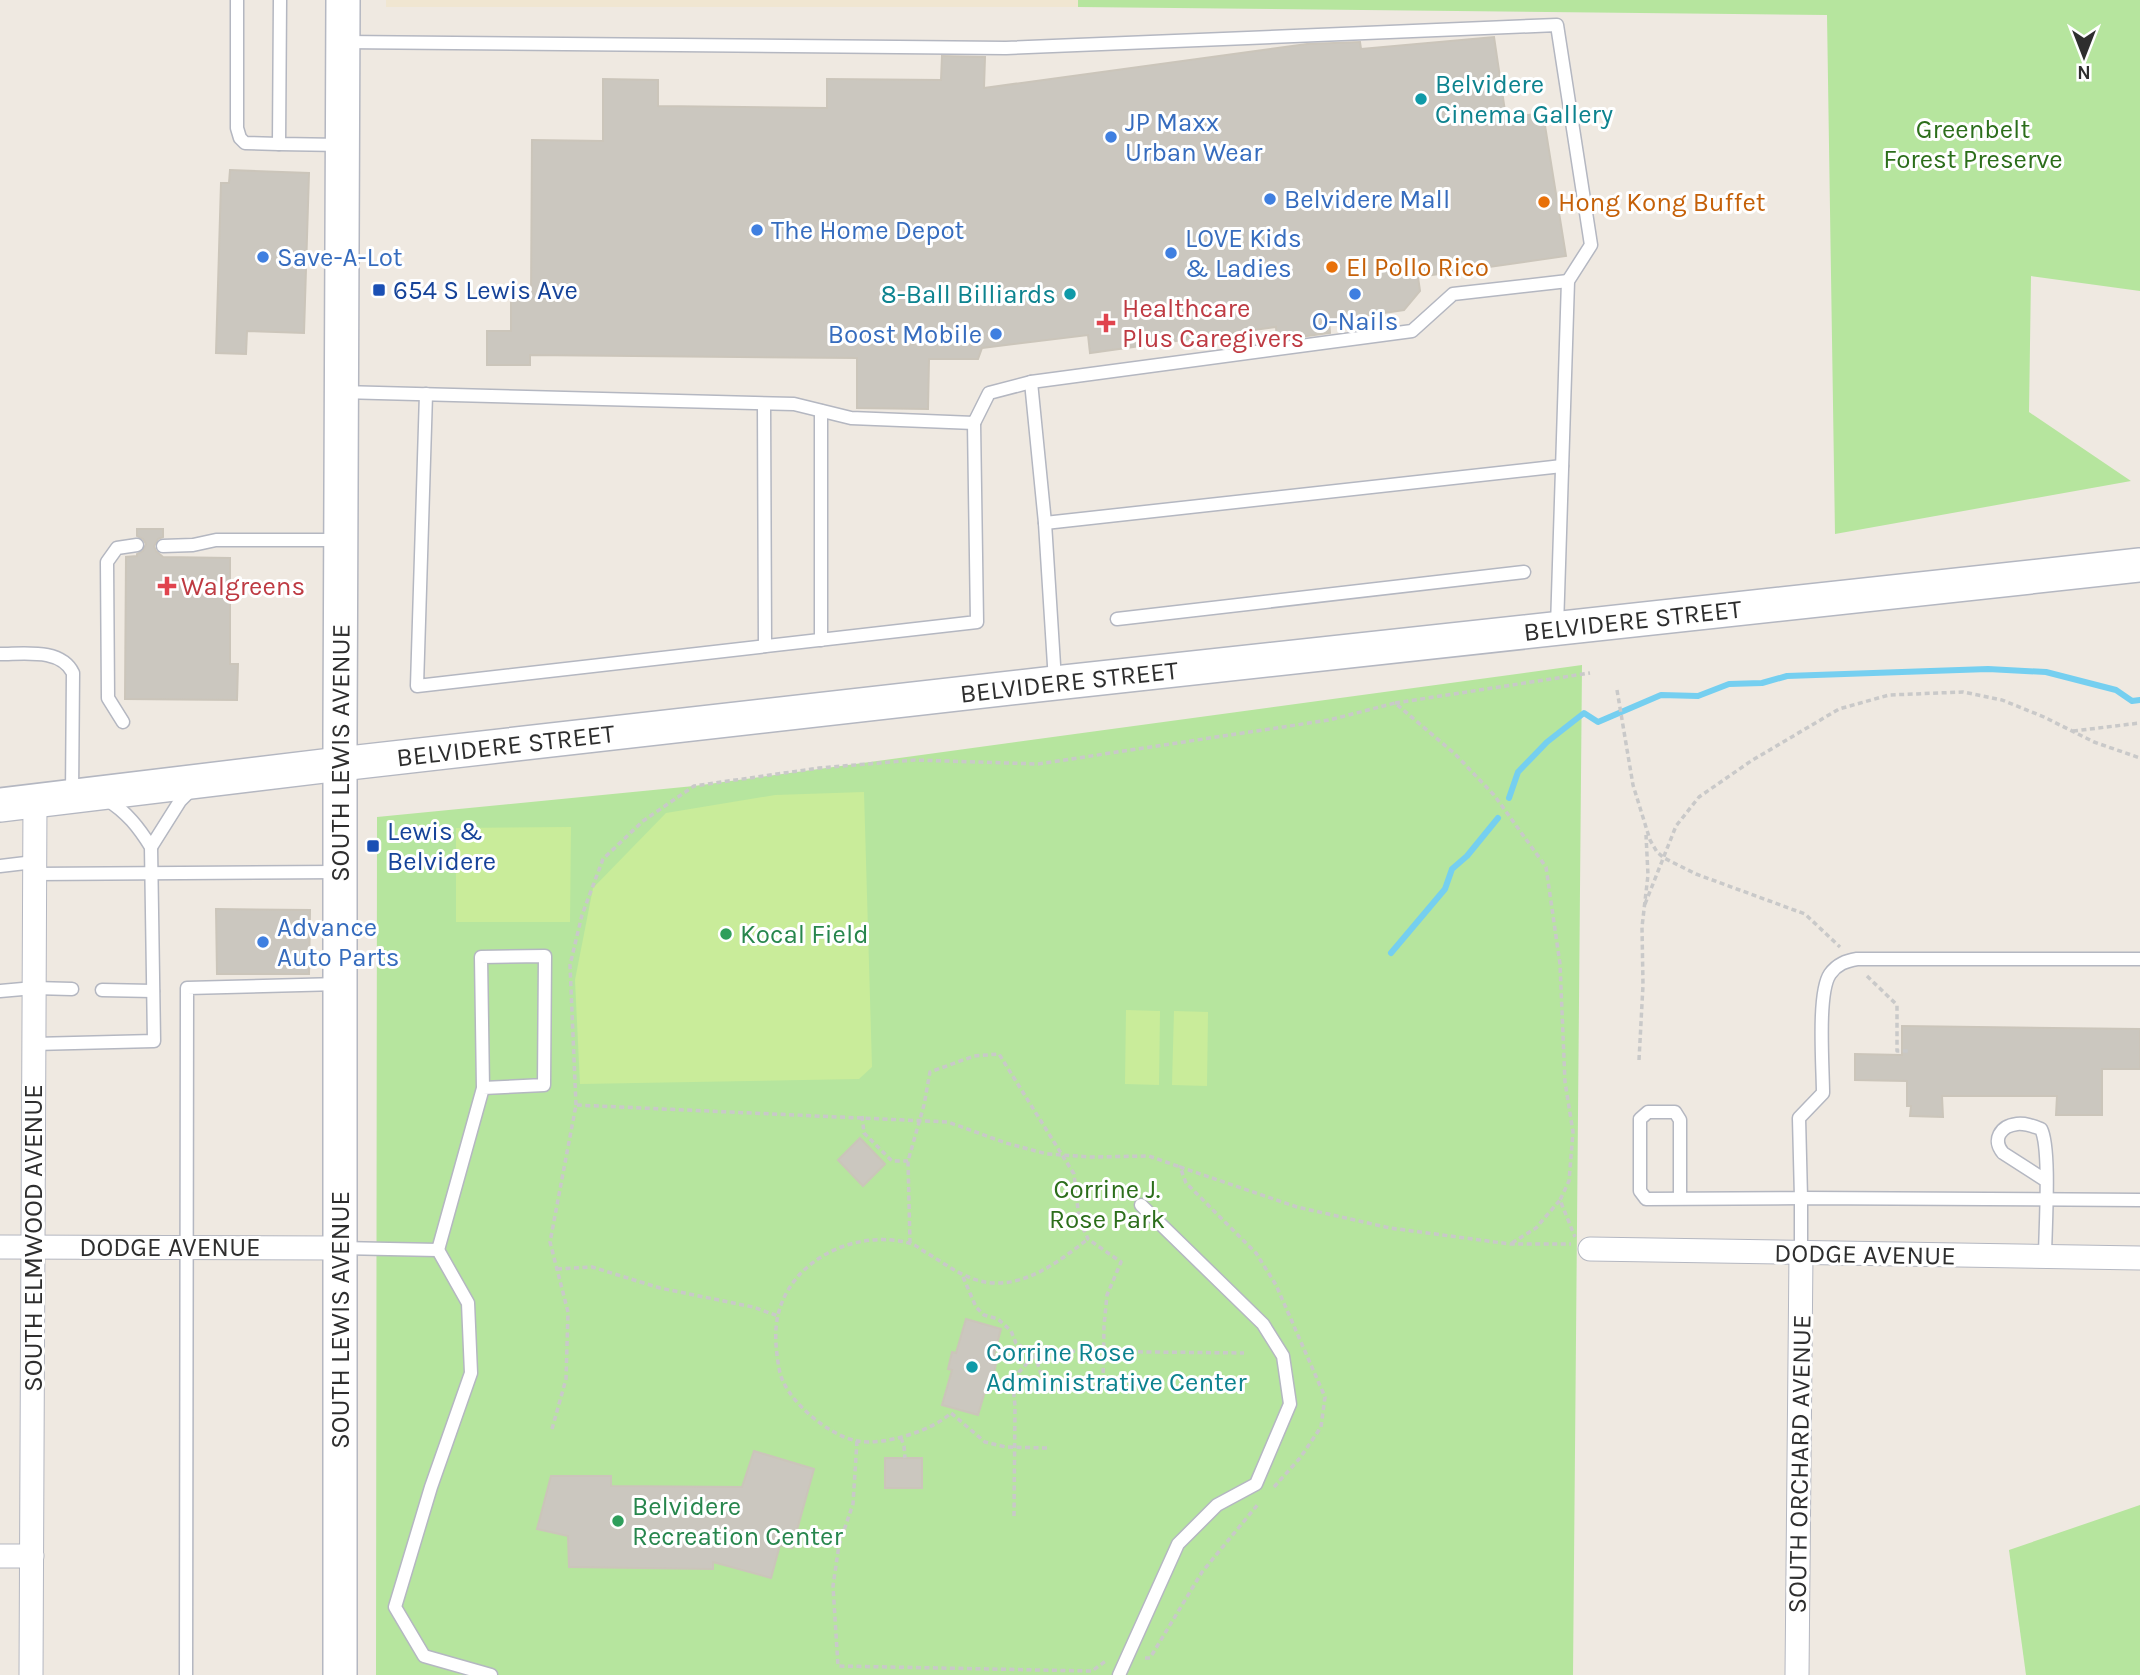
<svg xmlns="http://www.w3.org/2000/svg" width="2140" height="1675" font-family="Karla,sans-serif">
<rect width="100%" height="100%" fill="#efe9e1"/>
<rect fill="#f0e6d1" x="386" y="0" width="692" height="7"/>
<g fill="#b6e59e">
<path d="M1078 0H2140V291L2031 276 2029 412 2131 481 1835 534 1827 15 1078 7Z"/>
<path d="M1582 665 1573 1675H376L377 817 694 786Z"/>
<path d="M2140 1505V1675H2026L2009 1550Z"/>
</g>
<g fill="#c9ec9a">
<path d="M864 792 872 1067 859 1079 580 1084 575 980 593 888 666 813 775 795Z"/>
<path d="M571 827 570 922H456V828Z"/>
<path d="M1126 1010 1160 1011 1159 1085 1125 1084Z"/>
<path d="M1174 1011 1208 1012 1207 1086 1172 1085Z"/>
</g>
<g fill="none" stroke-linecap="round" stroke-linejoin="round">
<g stroke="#75cff0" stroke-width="6">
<path d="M1509 798 1518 772 1547 742 1584 713 1598 722 1661 695 1698 696 1729 684 1762 683 1787 676 1988 669 2046 672 2116 690 2132 701 2140 700"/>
<path d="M1391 953 1445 889 1452 869 1467 856 1498 818"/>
</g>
</g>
<g fill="#cbc7bf" stroke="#cbc5ba" stroke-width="2">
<path d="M1494 37 1506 118 1543 113 1566 256 1418 277 1420 291 1404 310 1329 321 1330 333 1277 340 1276 327 1090 353 1088 335 982 348 978 359H929L928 409 857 408V358L530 355V365H487V331H511V297H531L532 140 603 141V79L658 80V106L827 108V79L941 80 942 56 985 57 984 88 1307 44 1360 42 1361 49Z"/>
<path d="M230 170 309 173 304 333 247 331 246 354 216 353 221 183H229Z"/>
<path d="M137 529H163V537L158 539 154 546 156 551 163 557 230 558V664H238L237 700 125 699 126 557 137 556V554L143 551 146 544 143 539 137 536Z"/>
<path d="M216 909 310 910 309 974H217Z"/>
<path d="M1902 1026 2140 1029V1069H2102V1115H2056L2057 1096H1942L1943 1117 1910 1116 1911 1106H1907V1081L1855 1080V1054L1902 1055Z"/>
<path d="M860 1138 885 1164 863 1186 838 1160Z"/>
<path d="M966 1319 1001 1329 992 1363 996 1364 992 1382 988 1381 978 1415 942 1405 952 1370 948 1369 952 1352 956 1353Z"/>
<path d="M754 1451 814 1469 792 1548 780 1545 771 1578 713 1562V1569L569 1567 568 1536 537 1529 551 1476H611V1486L742 1487Z"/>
<rect x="885" y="1458" width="37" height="30"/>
</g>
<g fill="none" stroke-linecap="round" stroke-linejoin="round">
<g stroke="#b4b7c1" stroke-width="15">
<g id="service">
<path d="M237 0V128L240 138 245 143 279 144"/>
<path d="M280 0 279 144 342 145"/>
<path d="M343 42 1006 48 1557 25 1591 245 1568 281 1557 627"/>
<path d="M1031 382 1045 523 1055 681"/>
<path d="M341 392 794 404 851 418 974 423 989 393 1031 382 1412 331 1453 294 1568 281"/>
<path d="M426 394 417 686 977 622 974 423"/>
<path d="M764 404 765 646"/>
<path d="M821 411V640"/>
<path d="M1045 523 1562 466"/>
<path d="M163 546 193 545 216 540H340"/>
<path d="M1117 619 1524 572"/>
<path d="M0 654C24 654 61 648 73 673L72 796"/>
<path d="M123 722 108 698 107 562 117 548 137 545"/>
<path d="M151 847 180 801 193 788"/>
<path d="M0 866 34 862"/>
<path d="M34 874 339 872"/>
<path d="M102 990 153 991"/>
<path d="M0 991 34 988 72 989"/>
<path d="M34 1044 154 1041 151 847C139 828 127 812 107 800"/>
<path d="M1680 1199V1120L1675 1112H1648L1640 1119V1191L1646 1199C1697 1199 1749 1198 1801 1198L1799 1118 1823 1093C1823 1068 1817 993 1830 974 1837 964 1846 961 1857 959H2140"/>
<path d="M340 1248 438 1250 483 1088 481 957 545 956 544 1085 483 1088"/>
<path d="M438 1250 468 1303 471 1373 431 1487 395 1607 424 1656 491 1675"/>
<path d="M1801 1253V1198L2140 1200"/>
<path d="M2045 1258C2045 1232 2051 1148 2041 1129 2033 1126 2025 1123 2017 1124 2000 1126 1992 1140 2003 1153L2045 1180"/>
<path d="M186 1675 187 988 339 984"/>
<path d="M1119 1675 1178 1544 1217 1505 1256 1484 1290 1404 1283 1356 1263 1324 1141 1205"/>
</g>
</g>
<g stroke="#b4b7c1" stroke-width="25">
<g id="minor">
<path d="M0 1247 340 1248"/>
<path d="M1590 1249 2140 1258"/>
<path d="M0 1556H32"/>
<path d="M31 1675 35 800"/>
<path d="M1797 1675 1801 1253"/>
</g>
</g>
<g stroke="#b4b7c1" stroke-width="36">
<g id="secondary">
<path id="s1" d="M0 805 340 764 1055 683 2140 565"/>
<path id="s2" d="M340 1675V733L343 0"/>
</g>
</g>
<g stroke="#c9c9c9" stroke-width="3.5" stroke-dasharray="5 3.5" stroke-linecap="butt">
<path d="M1617 690 1633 785 1650 840 1657 852 1664 858 1696 874 1805 914 1840 947"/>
<path d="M1395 703 1590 673"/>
<path d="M2073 731 2140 723"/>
<path d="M1645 904 1676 826 1699 797 1751 761 1839 709 1889 695 1963 692 2002 700 2044 717 2094 742 2140 758"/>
<path d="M1867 976 1897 1005V1051H1909"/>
<path d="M1639 1060 1643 985 1642 927 1648 875 1646 835"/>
<path d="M576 1105 570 965 582 915 603 859 643 821 694 786 819 768 915 760 1038 764 1329 720 1395 703 1455 754 1494 795 1546 867 1560 964 1565 1082 1573 1132 1569 1181 1560 1200 1575 1237"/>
<path d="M862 1116 864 1133 892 1161H908"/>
<path d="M910 1243 908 1161 924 1105 930 1072 974 1056 999 1054 1074 1174 1079 1219 1088 1239 1121 1262 1107 1295 1104 1326 1103 1384"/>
<path d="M1512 1243 1536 1228 1560 1200"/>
<path d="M557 1269 592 1267 660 1288 753 1307 778 1316"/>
<path d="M963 1277 976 1307 984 1315 998 1319 1011 1331 1016 1343 1035 1355 1044 1384"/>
<path d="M552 1429 566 1379 568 1312 550 1242 576 1105 948 1122 1006 1143 1047 1154 1091 1157 1149 1156 1180 1167"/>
<path d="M901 1438 904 1446 905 1458"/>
<path d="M857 1441 853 1504 839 1545 833 1586 838 1666 1092 1671 1107 1660"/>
<path d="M1047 1448 1006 1447 985 1442 951 1413C932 1431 883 1446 857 1441 827 1435 783 1398 779 1368 776 1351 774 1332 778 1315 791 1259 856 1229 909 1243 915 1244 921 1250 927 1253 950 1267 971 1284 999 1283 1033 1282 1062 1259 1088 1239"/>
<path d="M1274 1487 1300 1458 1321 1427 1325 1397 1276 1285 1256 1253 1186 1183 1180 1167 1297 1207 1390 1228 1510 1244H1571"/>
<path d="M1014 1516 1015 1406 1013 1386 1019 1372 1035 1355 1057 1351 1244 1353"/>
<path d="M1145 1658H1150L1202 1572 1259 1503"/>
</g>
<use href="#service" stroke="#fff" stroke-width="12"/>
<use href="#minor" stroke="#fff" stroke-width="23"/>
<use href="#secondary" stroke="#fff" stroke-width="33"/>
</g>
<g fill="#0f9aa8" stroke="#fff" stroke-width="2.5">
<circle cx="1421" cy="99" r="7"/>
<circle cx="1070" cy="294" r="7"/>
<circle cx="972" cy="1367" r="7"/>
</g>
<g fill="#3f7fe0" stroke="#fff" stroke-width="2.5">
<circle cx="1111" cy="137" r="7"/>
<circle cx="1270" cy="199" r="7"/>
<circle cx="757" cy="230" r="7"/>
<circle cx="1171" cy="253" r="7"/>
<circle cx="263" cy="257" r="7"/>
<circle cx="1355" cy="294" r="7"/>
<circle cx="996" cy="334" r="7"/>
<circle cx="263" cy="942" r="7"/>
</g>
<g fill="#e8710a" stroke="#fff" stroke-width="2.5">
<circle cx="1544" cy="202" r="7"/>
<circle cx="1332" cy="267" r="7"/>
</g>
<g fill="#1a4fb4" stroke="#fff" stroke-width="2.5">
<rect x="372" y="283" width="14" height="14" rx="3.5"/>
<rect x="366" y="839" width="14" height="14" rx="3.5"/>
</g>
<g fill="#e0444e" stroke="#fff" stroke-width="2.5">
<path d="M1102.5 312.5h7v7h7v7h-7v7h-7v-7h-7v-7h7z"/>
<path d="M163.5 575.5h7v7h7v7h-7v7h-7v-7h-7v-7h7z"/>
</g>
<g fill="#2e9e5b" stroke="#fff" stroke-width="2.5">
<circle cx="726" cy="934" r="7"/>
<circle cx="618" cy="1521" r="7"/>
</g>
<g text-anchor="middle" stroke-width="6" stroke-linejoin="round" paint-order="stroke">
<g font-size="26" fill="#0d838f" stroke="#fff" text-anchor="start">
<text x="1435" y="93">Belvidere<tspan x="1435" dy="30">Cinema Gallery</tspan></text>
<text x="1056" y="303" text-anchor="end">8-Ball Billiards</text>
<text x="986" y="1361">Corrine Rose<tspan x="986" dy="30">Administrative Center</tspan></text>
</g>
<g font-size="26" fill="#366cbe" stroke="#fff" text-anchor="start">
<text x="1125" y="131">JP Maxx<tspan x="1125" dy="30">Urban Wear</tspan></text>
<text x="1284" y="208">Belvidere Mall</text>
<text x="771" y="239">The Home Depot</text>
<text x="1185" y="247">LOVE Kids<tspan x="1185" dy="30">&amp; Ladies</tspan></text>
<text x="277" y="266">Save-A-Lot</text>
<text x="1355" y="330" text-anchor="middle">O-Nails</text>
<text x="982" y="343" text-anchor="end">Boost Mobile</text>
<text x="277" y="936">Advance<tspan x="277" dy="30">Auto Parts</tspan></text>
</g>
<g font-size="26" fill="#2c6e1b" stroke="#fff">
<text x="1973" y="138">Greenbelt<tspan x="1973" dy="30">Forest Preserve</tspan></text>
<text x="1107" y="1198">Corrine J.<tspan x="1107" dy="30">Rose Park</tspan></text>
</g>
<g font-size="26" fill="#c56008" stroke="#fff" text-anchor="start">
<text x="1558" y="211">Hong Kong Buffet</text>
<text x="1346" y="276">El Pollo Rico</text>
</g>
<g font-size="26" fill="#164399" stroke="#fff" text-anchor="start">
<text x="393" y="299">654 S Lewis Ave</text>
<text x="387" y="840">Lewis &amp;<tspan x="387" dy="30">Belvidere</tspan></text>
</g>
<g font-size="26" fill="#be3a42" stroke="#fff" text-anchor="start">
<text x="1122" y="317">Healthcare<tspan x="1122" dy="30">Plus Caregivers</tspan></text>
<text x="181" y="595">Walgreens</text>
</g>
<g font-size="26" fill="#2e2e2e" stroke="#fff">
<text dy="9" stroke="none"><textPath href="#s1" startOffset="1643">BELVIDERE STREET</textPath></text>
<text dy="9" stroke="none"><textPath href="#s1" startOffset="1076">BELVIDERE STREET</textPath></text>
<text dy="9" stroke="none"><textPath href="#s1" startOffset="509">BELVIDERE STREET</textPath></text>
<text dy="9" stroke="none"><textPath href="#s2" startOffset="922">SOUTH LEWIS AVENUE</textPath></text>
<text transform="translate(33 1238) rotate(-90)" y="9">SOUTH ELMWOOD AVENUE</text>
<text x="170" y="1256">DODGE AVENUE</text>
<text transform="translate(1865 1254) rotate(1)" y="9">DODGE AVENUE</text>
<text transform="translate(340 1320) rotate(-90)" y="9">SOUTH LEWIS AVENUE</text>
<text transform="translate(1799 1464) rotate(-89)" y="9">SOUTH ORCHARD AVENUE</text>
</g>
<g font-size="26" fill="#27864d" stroke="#fff" text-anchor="start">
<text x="740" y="943">Kocal Field</text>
<text x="632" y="1515">Belvidere<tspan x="632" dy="30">Recreation Center</tspan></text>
</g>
</g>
<g transform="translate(2084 56) rotate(180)" stroke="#ffffff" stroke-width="5" paint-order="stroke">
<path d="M0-5L12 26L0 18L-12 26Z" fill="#2e2e2e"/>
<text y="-10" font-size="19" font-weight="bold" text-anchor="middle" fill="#2e2e2e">N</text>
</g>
</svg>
